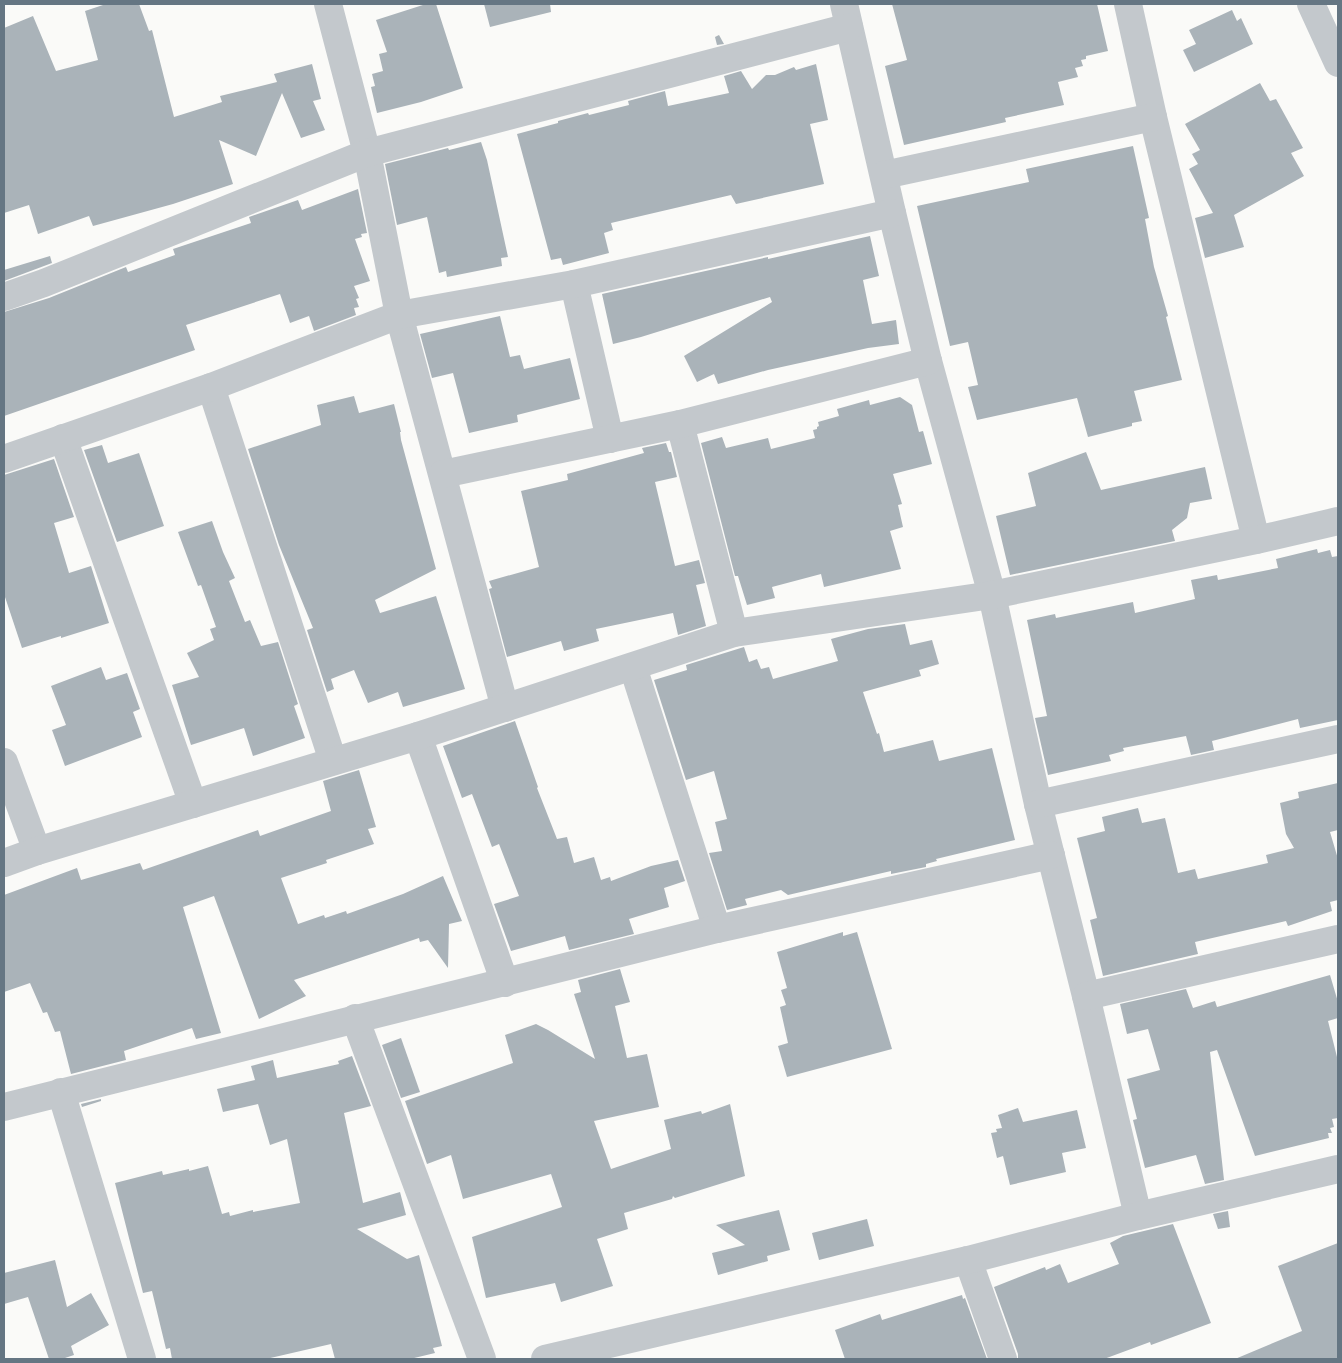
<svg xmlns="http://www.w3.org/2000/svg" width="1342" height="1363" font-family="Helvetica,sans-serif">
<rect width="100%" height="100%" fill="#fafaf8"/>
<g fill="#aab3b9">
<path d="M106 4H139L149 31 152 30 174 117 222 102 220 96 277 82 274 74 312 64 321 99 313 101 325 130 301 138 282 93 256 156 219 140 233 184 173 204 93 226 89 216 38 234 29 205 4 213V28L33 16 56 71 98 60 85 11Z"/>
<path d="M426 4H436L463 88 421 102 377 113 371 87 375 86 372 74 383 71 379 54 387 52 376 20Z"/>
<path d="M484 4H550L551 12 490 27Z"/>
<path d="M892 4H1097L1108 51 1086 56V59L1081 60 1083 66 1075 68 1078 77 1058 82 1064 105 1005 118 1006 122 904 145 885 66 907 60Z"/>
<path d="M1232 10 1237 21 1241 18 1253 44 1194 72 1183 50 1196 44 1189 30Z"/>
<path d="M719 35 724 44 717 45 715 37Z"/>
<path d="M816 64 828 120 810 124 824 184 736 204 731 195 611 223 613 230 604 233 609 253 563 265 561 258 551 260 517 134 558 123V121L588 113 589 115 629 105 628 101 665 91 668 106 729 93 724 76 741 71 752 89 766 75H775L794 67 796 70Z"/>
<path d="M1260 83 1270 101 1276 99 1303 148 1291 153 1304 176 1234 215 1244 247 1205 258 1195 218 1213 213 1189 169 1198 164 1192 154 1200 150 1185 124Z"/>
<path d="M481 142 487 160 508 257 501 258 502 266 447 277 446 271 439 273 427 217 397 225 385 164 448 148 449 150Z"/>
<path d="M1133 146 1149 218 1145 219 1154 267 1168 316 1166 317 1182 380 1134 391 1142 421 1132 423V426L1088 437 1077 398 977 420 968 387 978 385 968 342 950 346 917 206 1029 182 1026 169Z"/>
<path d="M358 189 367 233 361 234 362 237 355 239 370 281 354 286 359 298 356 299 359 307 354 308 356 315 314 331 309 316 290 323 280 294 186 325 195 350 4 416V312L49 298 126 267 128 272 175 255 173 249 251 223 249 217 298 200 302 210Z"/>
<path d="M870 236 879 276 863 280 872 324 896 320 899 344 868 348 768 370 718 384 714 374 697 382 684 356 772 302 770 297 641 337 613 344 602 294 768 257V259Z"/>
<path d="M50 256 52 263 4 281V270Z"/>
<path d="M500 316 510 357 520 355 524 369 570 358 580 399 517 415 518 422 469 433 453 373 432 378 420 334Z"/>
<path d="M354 396 359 413 394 404 401 432H400L401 440 436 569 375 600 380 613 436 596 465 689 403 707 398 692 368 703 354 670 331 679 334 689 327 692 307 630 313 628 279 545 248 449 321 425 317 405Z"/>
<path d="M900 397 912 405 919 432 923 431 932 464 893 474 902 504 898 505 903 527 890 531 901 569 824 587 821 574 772 587 775 598 747 605 738 576H735L701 443 722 437 726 448 768 438 771 449 815 438 813 430 817 429V427L819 426 818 422 839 416 837 409 869 400 870 405Z"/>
<path d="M666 443 669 452H671L677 477 655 482 675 566 699 560 705 583 696 585 706 626 678 635 673 613 596 629 599 641 564 651 561 641 507 657 489 589 492 588 489 581 539 567 521 491 568 480 567 474 644 453 642 448Z"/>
<path d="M102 445 108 463 139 453 164 526 117 542 84 450Z"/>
<path d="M1086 452 1101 490 1205 467 1212 499 1190 503 1187 518 1172 530 1175 541 1010 575 996 516 1036 506 1028 473Z"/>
<path d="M54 459 74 517 54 523 69 573 91 566 109 623 61 638V636L22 648 4 594V475Z"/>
<path d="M212 521 223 552 235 578 229 581 245 622 250 620 261 646 278 642 298 704 294 706 305 738 253 756 244 728 191 745 172 685 199 677 187 653 214 640 210 629 216 627 201 585 198 586 178 532Z"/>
<path d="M1317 549 1318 553 1330 550 1332 557 1338 556V720L1300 728 1298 719 1212 741 1214 750 1191 755 1186 736 1123 748 1124 751 1109 755 1111 761 1048 775 1035 718 1047 716 1027 620 1055 614 1056 618 1133 602 1135 613 1195 599 1191 580 1217 575 1218 580 1278 568 1276 559Z"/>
<path d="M905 624 910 645 932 640 939 664 919 670 921 676 863 692 877 734 879 733 884 752 933 740 939 761 992 748 1015 840 936 859 937 861 926 864V867L891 874V871L788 895 781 890 745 899 747 905 727 910 709 853 722 851 715 822 727 819 714 771 686 780 654 680 687 670 686 665 744 647 749 662 757 659 761 669 769 667 773 679 838 661 831 639 868 629Z"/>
<path d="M101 667 106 680 127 673 140 709 133 712 142 737 65 766 52 730 66 725 51 686Z"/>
<path d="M515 721 538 787 537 788 557 839 567 837 574 863 594 857 601 880 610 877 611 881 651 866 678 860 685 881 664 888 669 907 629 919 634 934 569 950 565 936 511 951 494 904 519 896 499 844 492 847 472 794 462 798 443 746Z"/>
<path d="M359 770 376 827 368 829 374 844 326 860 327 863 281 878 298 924 324 915 325 918 346 911 347 914 403 894 443 876 462 921 449 924 448 968 428 940 420 942 419 938 294 980 306 996 259 1019 214 896 183 907 221 1033 196 1039 192 1028 124 1051 126 1060 71 1074 60 1031 55 1032 47 1012 43 1013 30 983 4 992V895L77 868 81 880 140 863 143 870 258 830 260 836 331 811 323 781Z"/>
<path d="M1338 783V830L1330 832 1338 859V900L1330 902 1332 911 1288 926 1286 921 1195 942 1198 954 1103 976 1090 920 1097 918 1077 838 1105 831 1102 817 1138 808 1142 823 1165 818 1178 873 1195 869 1198 879 1268 863 1266 855 1294 848 1286 834 1280 803 1299 798 1298 792Z"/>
<path d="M843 932V936L857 932 892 1049 787 1077 778 1046 788 1043 780 1007 786 1005 781 990 787 988 777 952Z"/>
<path d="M620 969 630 1002 615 1006 627 1058 647 1054 659 1107 594 1121 611 1169 671 1149 664 1120 701 1111 702 1114 730 1104 745 1176 675 1198 673 1196 672 1199 624 1213 628 1229 597 1239 613 1286 561 1302 555 1283 486 1298 472 1237 562 1207 551 1174 463 1199 451 1155 427 1164 405 1101 513 1063 505 1035 536 1024 548 1030 595 1059 574 994 581 992 578 980Z"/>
<path d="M1330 975 1338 1002V1018L1328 1021 1338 1061V1118L1332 1119 1334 1127 1330 1128 1332 1133H1328L1329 1138 1255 1156 1217 1050 1210 1052 1224 1180 1205 1184 1196 1155 1145 1168 1133 1120 1137 1119 1127 1079 1160 1070 1148 1029 1127 1034 1120 1004 1186 989 1193 1008 1215 1001 1217 1007Z"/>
<path d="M401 1038 420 1092 401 1098 382 1045Z"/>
<path d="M352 1056 371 1106 344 1113 363 1203 400 1192 406 1215 357 1229 407 1259 419 1255 442 1346 433 1348 435 1353 410 1359H335L331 1344 266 1359H172L170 1348 166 1349 152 1291 143 1293 115 1183 162 1171 163 1175 189 1169V1171L208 1166 222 1214 229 1212 230 1216 253 1210V1212L300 1203 287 1139 270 1145 258 1104 223 1112 217 1089 255 1080 251 1066 273 1060 277 1078 339 1064 338 1061Z"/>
<path d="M101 1099V1101L82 1107 81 1104Z"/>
<path d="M1018 1108 1023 1122 1077 1110 1086 1148 1062 1153 1066 1172 1010 1185 1003 1156 997 1158 991 1133 997 1132 996 1129 1002 1128 998 1115Z"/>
<path d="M779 1210 790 1250 767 1256 768 1261 718 1275 712 1253 745 1245 716 1225Z"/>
<path d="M1228 1211 1230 1227 1218 1229 1213 1214Z"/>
<path d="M867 1219 874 1246 819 1260 812 1233Z"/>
<path d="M1173 1224 1211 1323 1151 1345 1150 1342 1104 1359H1018V1354L994 1287 1045 1267 1046 1270 1060 1264 1068 1283 1119 1264 1110 1243 1123 1236Z"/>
<path d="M1338 1243V1359H1235L1302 1331 1278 1266Z"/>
<path d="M55 1260 67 1307 91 1293 109 1325 71 1346 74 1355 62 1359H49L28 1297 4 1304V1273Z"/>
<path d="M962 1295 963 1299 965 1298 987 1359H845L835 1330 880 1314 882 1320Z"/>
</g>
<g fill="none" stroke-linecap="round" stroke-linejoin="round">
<g stroke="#c3c8cc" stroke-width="28">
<path d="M328 4 367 153 399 315 505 708"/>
<path d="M844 4 892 213 928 361 992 595 1038 804 1086 996 1138 1216"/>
<path d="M1128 4 1153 117 1256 540"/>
<path d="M1311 4 1338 63"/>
<path d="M884 175 1153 117"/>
<path d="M574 284 610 439"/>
<path d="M4 297 44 283 367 153 849 27"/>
<path d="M211 387 333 761"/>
<path d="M680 424 734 633"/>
<path d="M63 438 193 804"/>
<path d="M4 459 211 387 399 315 574 284 892 213"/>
<path d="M443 474 680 424 928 361"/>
<path d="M633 667 717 929"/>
<path d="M418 736 505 983"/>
<path d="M4 762 37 851"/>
<path d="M1038 804 1338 739"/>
<path d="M4 863 37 851 418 736 734 633 992 595 1256 540 1338 521"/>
<path d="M1086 996 1338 939"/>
<path d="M355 1018 482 1359"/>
<path d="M61 1092 142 1359"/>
<path d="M4 1107 717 929 1051 855"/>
<path d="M968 1260 1003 1359"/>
<path d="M545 1359 968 1260 1138 1216 1338 1169"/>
</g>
</g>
<rect width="1342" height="1363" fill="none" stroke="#657683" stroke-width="10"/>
</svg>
